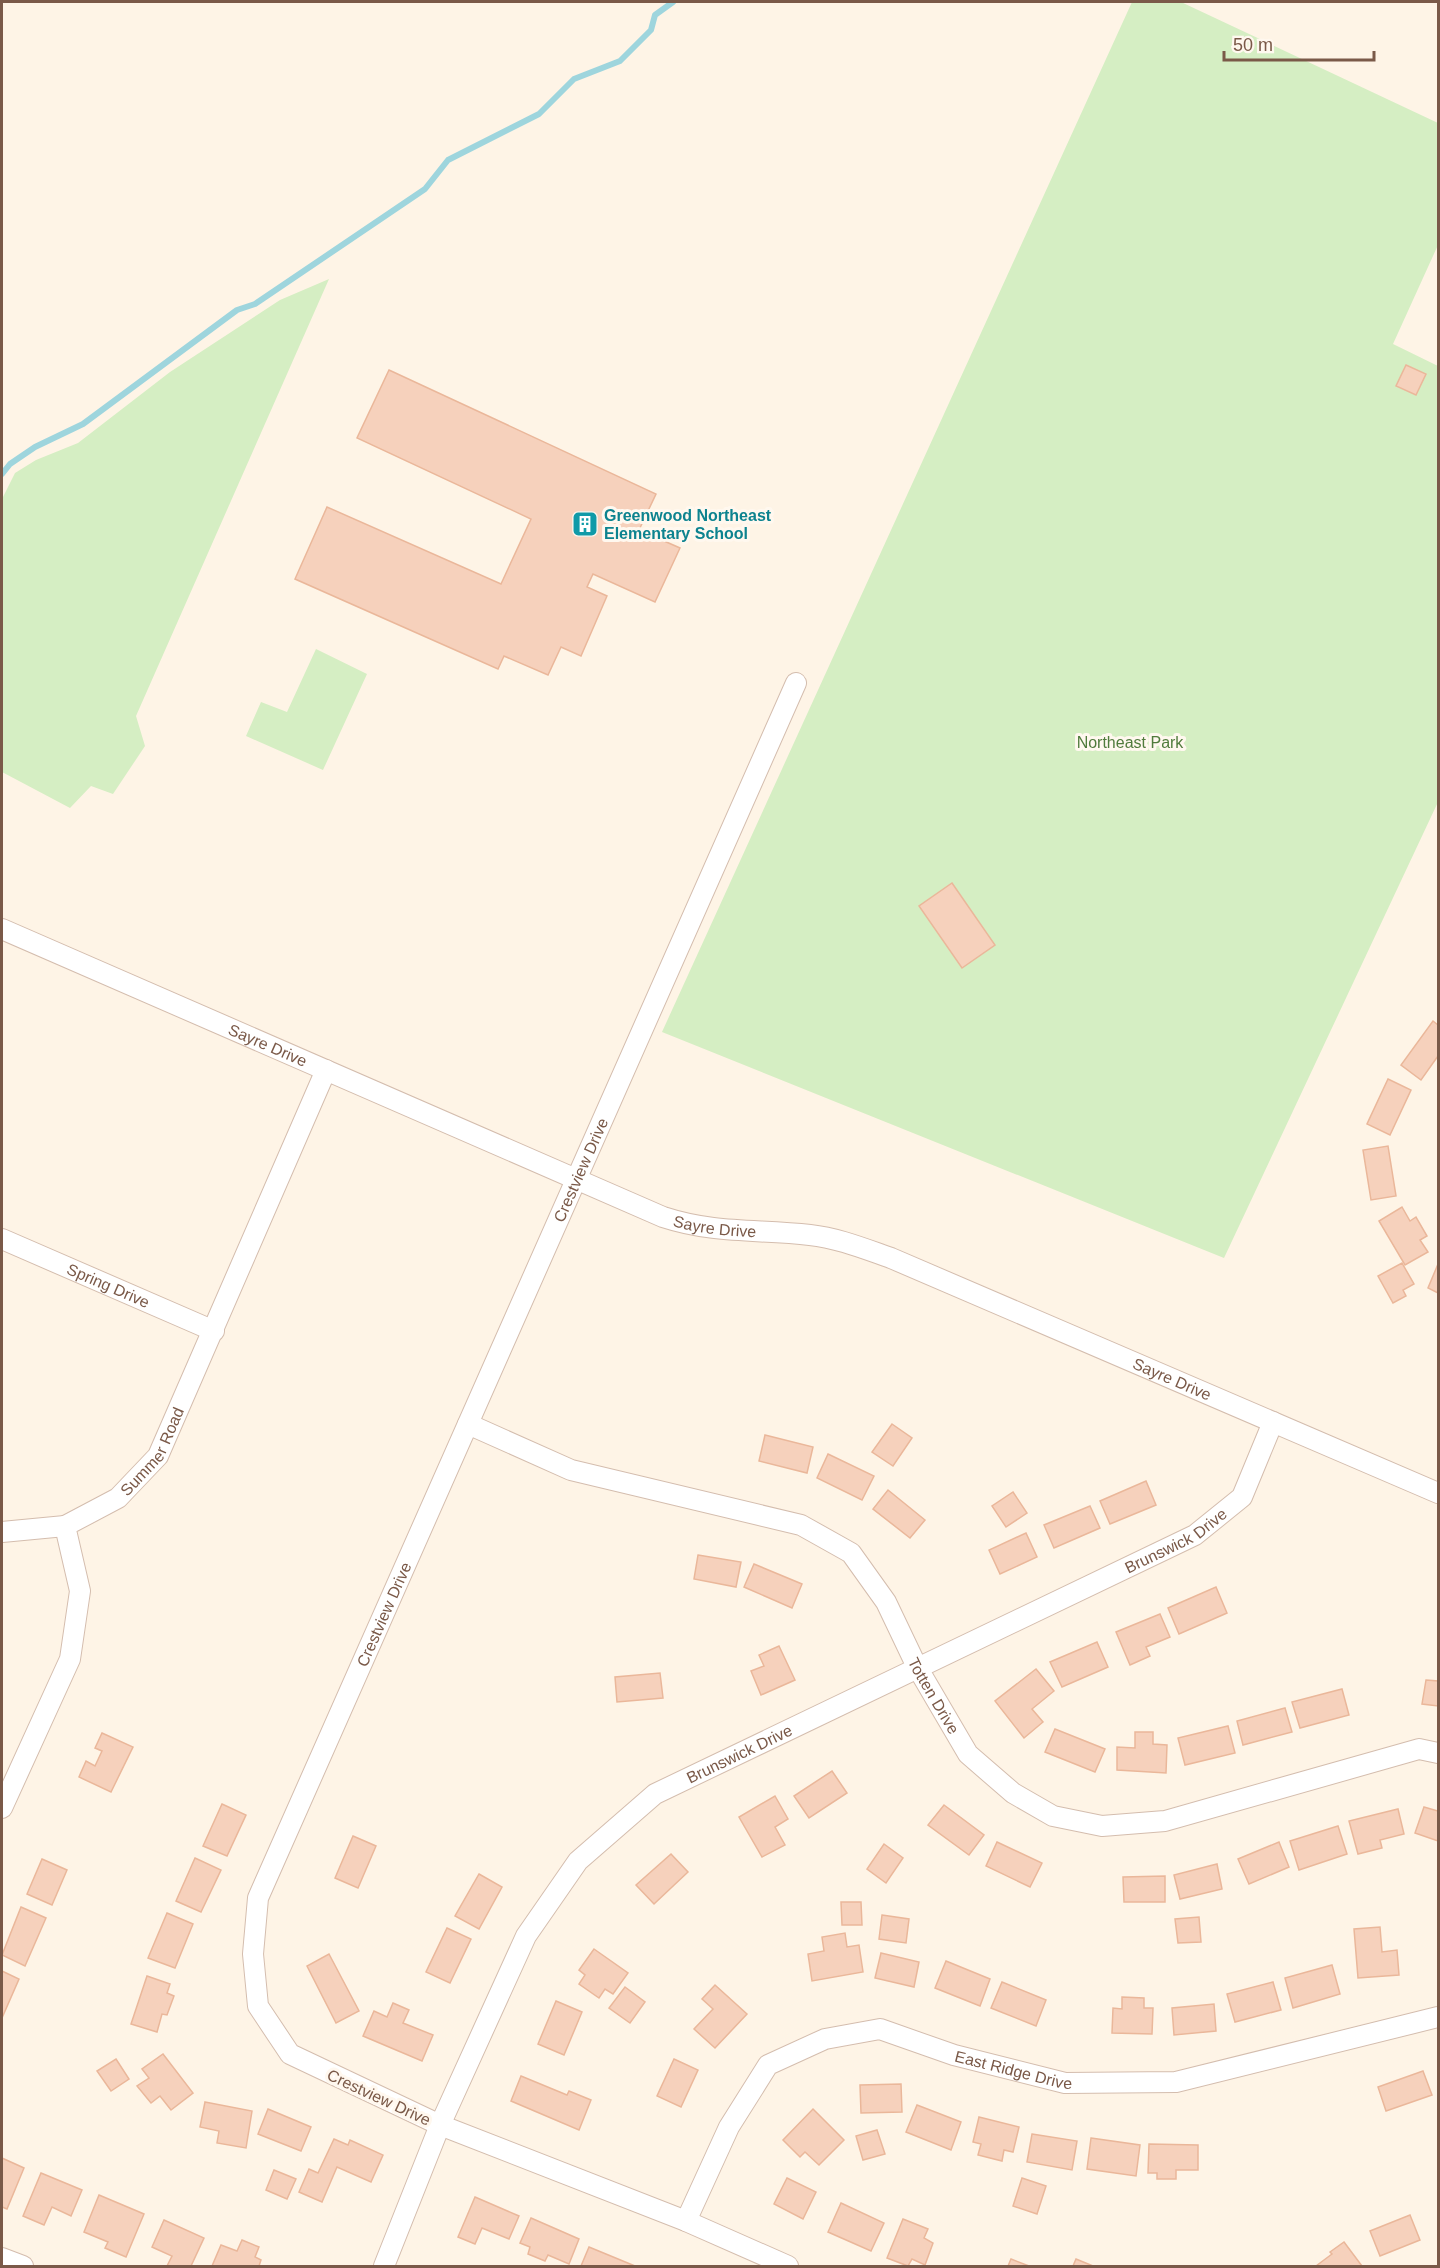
<svg xmlns="http://www.w3.org/2000/svg" width="1440" height="2268" font-family="Helvetica,sans-serif">
<rect width="100%" height="100%" fill="#fef4e6"/>
<g fill="#d5eec3">
<path d="M1132 2H1181L1438 123V245L1393 344 1438 366V802L1224 1258 662 1032Z"/>
<path d="M329 279 136 716 145 746 113 794 91 786 70 808 2 772V499L15 473 36 460 78 443 170 372 280 300Z"/>
<path d="M316 649 367 674 323 770 246 736 261 702 287 712Z"/>
</g>
<g fill="none" stroke-linecap="round" stroke-linejoin="round">
<path stroke="#9ed5dd" stroke-width="6" d="M2 474 10 464 35 447 83 424 237 310 255 304 425 189 448 160 539 114 574 79 620 61 651 30 655 15 673 2"/>
</g>
<g fill="#f6d1bc" stroke="#eab79a" stroke-width="1.5">
<path d="M1406 365 1426 374 1416 395 1396 386Z"/>
<path d="M389 370 656 494 639 530 680 548 655 602 593 574 587 587 607 596 581 656 561 647 548 675 504 656 498 669 295 579 327 507 501 584 531 519 357 438Z"/>
<path d="M952 883 995 945 962 968 919 906Z"/>
<path d="M1433 1021 1438 1025V1056L1421 1080 1401 1065Z"/>
<path d="M1388 1079 1411 1090 1390 1135 1367 1124Z"/>
<path d="M1388 1146 1396 1196 1371 1200 1363 1150Z"/>
<path d="M1402 1207 1410 1221 1416 1217 1427 1236 1420 1240 1428 1252 1405 1265 1379 1221Z"/>
<path d="M1402 1263 1414 1284 1403 1290 1406 1296 1393 1303 1378 1276Z"/>
<path d="M1438 1264V1293L1428 1288Z"/>
<path d="M892 1424 912 1438 893 1466 872 1452Z"/>
<path d="M765 1435 813 1447 807 1473 759 1461Z"/>
<path d="M828 1454 874 1476 862 1500 817 1478Z"/>
<path d="M1146 1481 1156 1505 1110 1524 1100 1501Z"/>
<path d="M888 1490 925 1520 910 1538 873 1509Z"/>
<path d="M1013 1492 1027 1513 1006 1527 992 1506Z"/>
<path d="M1090 1506 1100 1528 1054 1548 1044 1525Z"/>
<path d="M1026 1533 1037 1557 1000 1574 989 1550Z"/>
<path d="M698 1555 741 1562 736 1587 694 1579Z"/>
<path d="M754 1564 802 1584 792 1608 744 1587Z"/>
<path d="M1216 1587 1227 1613 1179 1634 1168 1608Z"/>
<path d="M1160 1614 1170 1637 1146 1647 1150 1656 1130 1665 1116 1632Z"/>
<path d="M1097 1642 1108 1667 1062 1687 1050 1662Z"/>
<path d="M779 1646 795 1680 761 1695 751 1671 764 1666 759 1655Z"/>
<path d="M1036 1669 1054 1691 1032 1709 1043 1722 1024 1738 995 1701Z"/>
<path d="M660 1673 663 1698 617 1702 615 1677Z"/>
<path d="M1426 1680 1438 1681V1706L1422 1704Z"/>
<path d="M1342 1689 1349 1715 1300 1728 1292 1702Z"/>
<path d="M1285 1708 1292 1732 1243 1745 1237 1721Z"/>
<path d="M1228 1726 1235 1753 1185 1765 1178 1738Z"/>
<path d="M1055 1729 1105 1749 1095 1772 1045 1752Z"/>
<path d="M1135 1732H1153V1744L1167 1745 1166 1773 1117 1770V1747L1135 1748Z"/>
<path d="M102 1733 133 1747 111 1792 79 1777 86 1761 95 1766 102 1751 95 1748Z"/>
<path d="M832 1771 847 1793 809 1818 794 1796Z"/>
<path d="M775 1796 788 1819 775 1827 785 1845 762 1857 739 1817Z"/>
<path d="M222 1804 246 1815 227 1856 203 1846Z"/>
<path d="M944 1805 984 1835 969 1855 928 1825Z"/>
<path d="M1424 1807 1438 1811V1841L1415 1833Z"/>
<path d="M1398 1809 1404 1834 1380 1840 1382 1848 1358 1854 1349 1821Z"/>
<path d="M1338 1826 1347 1854 1299 1870 1290 1841Z"/>
<path d="M353 1836 376 1846 358 1888 335 1878Z"/>
<path d="M997 1842 1042 1863 1030 1887 986 1866Z"/>
<path d="M1279 1842 1289 1867 1249 1884 1238 1859Z"/>
<path d="M884 1844 903 1858 886 1883 867 1869Z"/>
<path d="M671 1854 688 1872 654 1904 636 1885Z"/>
<path d="M195 1858 221 1870 201 1912 176 1901Z"/>
<path d="M42 1859 67 1870 52 1905 27 1894Z"/>
<path d="M1217 1864 1222 1889 1180 1899 1174 1875Z"/>
<path d="M479 1874 502 1887 479 1929 455 1916Z"/>
<path d="M1165 1876V1902H1124L1123 1877Z"/>
<path d="M841 1902H861L862 1925H842Z"/>
<path d="M21 1907 46 1918 25 1966 2 1955Z"/>
<path d="M167 1913 193 1924 175 1968 148 1958Z"/>
<path d="M882 1915 909 1919 906 1943 879 1939Z"/>
<path d="M1199 1917 1201 1942 1178 1943 1175 1919Z"/>
<path d="M1380 1927 1382 1952 1397 1950 1399 1975 1358 1978 1354 1929Z"/>
<path d="M447 1928 471 1939 450 1983 426 1972Z"/>
<path d="M845 1933 847 1947 859 1945 863 1972 812 1981 808 1954 824 1951 822 1937Z"/>
<path d="M594 1949 628 1973 613 1994 605 1989 599 1998 579 1984 585 1975 579 1970Z"/>
<path d="M881 1953 919 1962 914 1987 875 1978Z"/>
<path d="M329 1954 359 2011 336 2023 307 1966Z"/>
<path d="M946 1961 990 1979 980 2006 935 1988Z"/>
<path d="M1332 1965 1340 1994 1293 2008 1285 1978Z"/>
<path d="M2 1971 19 1979 2 2018Z"/>
<path d="M147 1976 170 1984 167 1993 174 1996 167 2015 162 2014 157 2032 131 2024Z"/>
<path d="M1002 1982 1046 2000 1036 2026 991 2008Z"/>
<path d="M1273 1982 1281 2010 1235 2022 1227 1994Z"/>
<path d="M715 1985 747 2014 715 2048 694 2029 713 2009 702 1999Z"/>
<path d="M625 1987 645 2002 630 2023 609 2008Z"/>
<path d="M1122 1997 1144 1998V2008H1153L1152 2034 1112 2033 1113 2008 1122 2009Z"/>
<path d="M556 2001 582 2012 564 2055 538 2044Z"/>
<path d="M393 2003 409 2010 403 2023 433 2035 422 2061 363 2036 374 2011 387 2017Z"/>
<path d="M1214 2004 1216 2031 1174 2035 1172 2008Z"/>
<path d="M163 2054 193 2093 171 2110 160 2096 151 2103 137 2086 149 2078 142 2069Z"/>
<path d="M116 2059 129 2079 111 2091 97 2071Z"/>
<path d="M674 2059 698 2070 681 2107 657 2096Z"/>
<path d="M1423 2071 1432 2095 1386 2111 1378 2087Z"/>
<path d="M521 2076 567 2095 569 2091 591 2100 579 2130 511 2101Z"/>
<path d="M901 2084 902 2112 861 2113 860 2085Z"/>
<path d="M205 2102 252 2111 246 2148 217 2143 219 2131 200 2127Z"/>
<path d="M917 2105 961 2122 951 2150 906 2132Z"/>
<path d="M268 2109 311 2127 301 2151 258 2134Z"/>
<path d="M813 2109 844 2140 819 2165 805 2152 800 2157 783 2140Z"/>
<path d="M979 2117 1019 2127 1013 2152 1004 2150 1002 2161 978 2155 981 2144 973 2142Z"/>
<path d="M877 2130 885 2154 863 2160 856 2136Z"/>
<path d="M1032 2134 1077 2141 1072 2170 1027 2162Z"/>
<path d="M1091 2138 1140 2145 1136 2176 1087 2169Z"/>
<path d="M334 2139 348 2145 350 2140 383 2155 371 2182 337 2167 322 2202 299 2192 309 2169 318 2173Z"/>
<path d="M1149 2144 1198 2145V2170H1176V2179H1157V2173H1148Z"/>
<path d="M2 2158 24 2168 7 2209 2 2207Z"/>
<path d="M274 2170 296 2179 287 2199 266 2190Z"/>
<path d="M41 2173 82 2190 71 2216 52 2207 44 2225 23 2216Z"/>
<path d="M787 2178 816 2192 803 2219 774 2204Z"/>
<path d="M1022 2178 1046 2186 1037 2214 1013 2206Z"/>
<path d="M99 2195 144 2214 126 2257 105 2248 108 2242 84 2232Z"/>
<path d="M475 2197 519 2216 509 2239 482 2228 475 2244 458 2237Z"/>
<path d="M841 2203 884 2223 871 2251 828 2232Z"/>
<path d="M1410 2215 1420 2240 1380 2256 1370 2231Z"/>
<path d="M531 2218 579 2239 569 2264 548 2255 545 2261 528 2254 530 2247 520 2243Z"/>
<path d="M903 2219 928 2229 924 2238 933 2243 925 2265 912 2259 908 2266 887 2258Z"/>
<path d="M164 2220 204 2238 191 2266H167L172 2256 152 2247Z"/>
<path d="M242 2240 259 2247 255 2257 261 2260 259 2266H212L221 2245 237 2251Z"/>
<path d="M1344 2242 1362 2266H1316L1332 2254 1330 2252Z"/>
<path d="M589 2247 635 2266H581Z"/>
<path d="M1011 2259 1029 2266H1008Z"/>
<path d="M1076 2259 1093 2266H1073Z"/>
</g>
<g fill="none" stroke-linecap="round" stroke-linejoin="round">
<g stroke="#d4bdae" stroke-width="22">
<g id="minor">
<path id="s1" d="M2 929 663 1217C715 1234 758 1229 810 1235 838 1238 865 1249 891 1258L1438 1493"/>
<path id="s2" d="M2 1239 214 1331"/>
<path id="s3" d="M468 1424 571 1470 801 1525 851 1553 886 1602 917 1667 968 1754 1013 1793 1053 1816 1102 1826 1165 1821 1419 1749 1438 1753"/>
<path d="M2 1532 65 1526"/>
<path id="s4" d="M2 1808 70 1659 80 1591 65 1526 118 1498 158 1456 326 1070"/>
<path id="s5" d="M686 2221 729 2127 768 2065 825 2039 880 2029 954 2055 1065 2083 1176 2082 1438 2017"/>
<path d="M2 2258 23 2266"/>
<path id="s6" d="M384 2266 440 2125 526 1936 578 1861 655 1794 1195 1535 1242 1497 1273 1422"/>
<path id="s7" d="M788 2266 686 2221 440 2125 290 2054 258 2006 253 1954 258 1898 796 683"/>
</g>
</g>
<use href="#minor" stroke="#fff" stroke-width="20"/>
</g>
<defs>
<g id="building-square" transform="scale(1.35)"><rect x="-9" y="-9" width="18" height="18" rx="4" fill="#0f9aa8" stroke="#fff8ef"/><path d="M-4-6H4V6H1V3H-1V6H-4ZM-2.5-4.3h1.7v1.8h-1.7ZM.8-4.3h1.7v1.8H.8ZM-2.5-1h1.7V.8h-1.7ZM.8-1h1.7V.8H.8Z" fill="#fff"/></g>
</defs>
<g fill-rule="evenodd">
<use href="#building-square" x="585" y="524"/>
</g>
<g text-anchor="middle" stroke-width="6" stroke-linejoin="round" paint-order="stroke">
<g font-size="16" font-weight="bold" fill="#0d838f" stroke="#fff8ef" text-anchor="start">
<text x="604" y="521">Greenwood Northeast<tspan x="604" dy="18">Elementary School</tspan></text>
</g>
<g font-size="16" fill="#507b3c" stroke="#fff8ef">
<text x="1130" y="748">Northeast Park</text>
</g>
<g font-size="16" fill="#7a5948" stroke="#fff8ef">
<text dy="6" stroke="none"><textPath href="#s1" startOffset="290">Sayre Drive</textPath></text>
<text dy="6" stroke="none"><textPath href="#s7" startOffset="1504">Crestview Drive</textPath></text>
<text dy="6" stroke="none"><textPath href="#s1" startOffset="774">Sayre Drive</textPath></text>
<text dy="6" stroke="none"><textPath href="#s2" startOffset="116">Spring Drive</textPath></text>
<text dy="6" stroke="none"><textPath href="#s1" startOffset="1260">Sayre Drive</textPath></text>
<text dy="6" stroke="none"><textPath href="#s4" startOffset="418">Summer Road</textPath></text>
<text dy="6" stroke="none"><textPath href="#s6" startOffset="1132">Brunswick Drive</textPath></text>
<text dy="6" stroke="none"><textPath href="#s7" startOffset="1018">Crestview Drive</textPath></text>
<text dy="6" stroke="none"><textPath href="#s3" startOffset="572">Totten Drive</textPath></text>
<text dy="6" stroke="none"><textPath href="#s6" startOffset="646">Brunswick Drive</textPath></text>
<text dy="6" stroke="none"><textPath href="#s5" startOffset="435">East Ridge Drive</textPath></text>
<text transform="translate(379 2097) rotate(25)" y="6">Crestview Drive</text>
</g>
</g>
<rect width="1440" height="2268" fill="none" stroke="#7a5948" stroke-width="6"/>
<path d="M1224 51v9h150v-9" fill="none" stroke="#7a5948" stroke-width="3"/>
<text x="1233" y="51" font-size="18" fill="#7a5948" stroke="#fff8ef" stroke-width="4.5" paint-order="stroke">50 m</text>
</svg>
